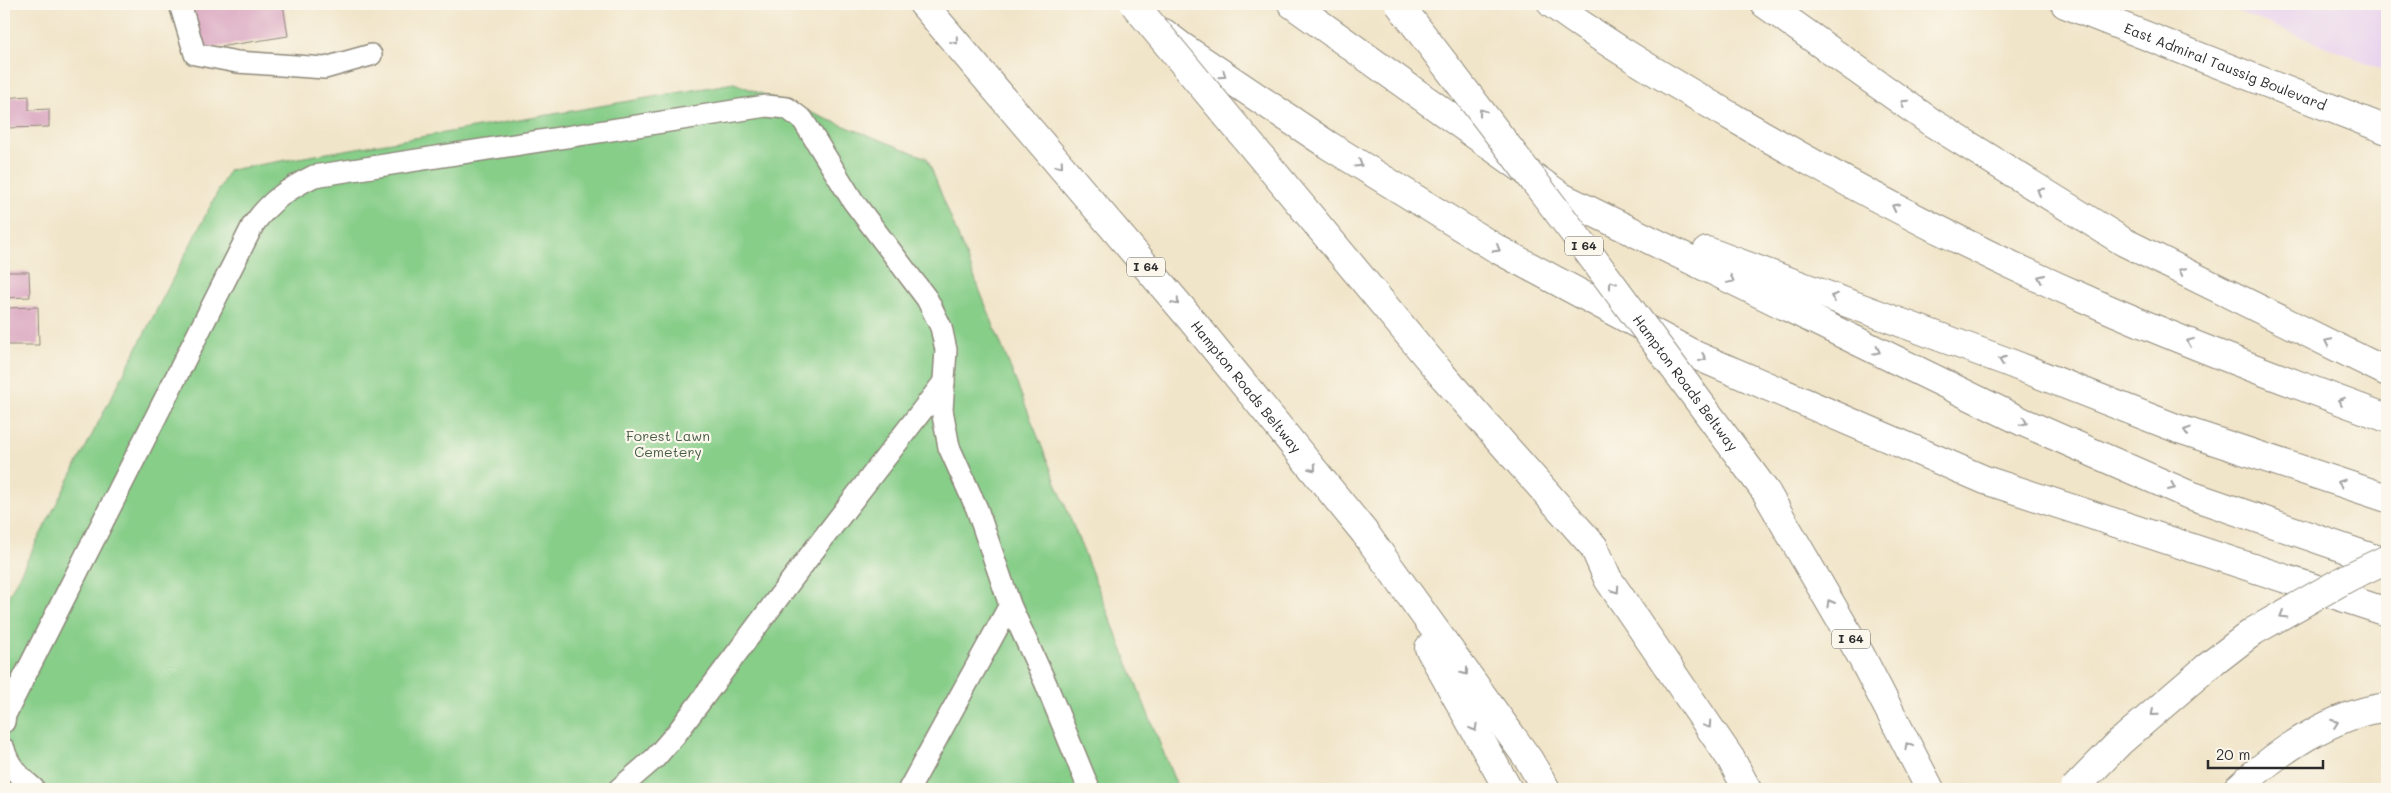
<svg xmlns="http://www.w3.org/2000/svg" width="2391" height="793" font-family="Mali,sans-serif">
<rect width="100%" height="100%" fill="#fbf7ec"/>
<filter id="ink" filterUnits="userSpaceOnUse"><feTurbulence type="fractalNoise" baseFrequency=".02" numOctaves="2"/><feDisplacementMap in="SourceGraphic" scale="10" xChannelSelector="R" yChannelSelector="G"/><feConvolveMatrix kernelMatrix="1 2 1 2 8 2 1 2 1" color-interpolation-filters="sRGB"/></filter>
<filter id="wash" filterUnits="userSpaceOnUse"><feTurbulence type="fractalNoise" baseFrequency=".0096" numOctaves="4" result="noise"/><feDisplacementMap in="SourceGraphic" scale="20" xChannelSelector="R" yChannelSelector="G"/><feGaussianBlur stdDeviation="1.12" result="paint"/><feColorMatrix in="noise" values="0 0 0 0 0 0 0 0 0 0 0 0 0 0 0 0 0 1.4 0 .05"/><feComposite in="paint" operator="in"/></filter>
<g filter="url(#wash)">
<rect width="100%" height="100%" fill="#f1e5c9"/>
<path fill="#e8d2ee" d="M2219 4H2387V71Z"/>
<path fill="#87ce89" stroke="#597c5a" d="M734 83 927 158 1178 789H8L4 785V605L229 170Z"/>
<g id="blocks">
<g fill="#d8a1be">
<path d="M193 4H283L288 36 200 50Z"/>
<path d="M29 96V110L49 109V127L4 128V98Z"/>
<path d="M5 272H29L30 297 5 298Z"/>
<path d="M38 307 39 345H4V308Z"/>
</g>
</g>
</g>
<g filter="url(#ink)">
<use href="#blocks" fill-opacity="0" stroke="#8e887a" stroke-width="1"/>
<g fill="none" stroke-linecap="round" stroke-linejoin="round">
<g stroke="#8e887a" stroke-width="24">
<g id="lane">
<path d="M180 4 195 54 237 62 325 68 371 55"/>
<path d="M4 722 5 715 253 225C270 201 288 189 314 176L766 106 787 108 803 120 853 201 927 299 941 327 946 350 942 410 949 447 977 509 1010 605 1046 684 1089 789"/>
<path d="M4 749C8 766 21 778 34 789"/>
<path d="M619 789 655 758 676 734 811 554 944 382"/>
<path d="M909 789 1010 605"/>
</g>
</g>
<g stroke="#8e887a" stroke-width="30">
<g id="secondary">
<path id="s1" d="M2065 4 2387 130"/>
</g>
</g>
<g stroke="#8e887a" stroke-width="30">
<g id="highway">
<path id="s2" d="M923 4 1190 318 1365 533 1529 760 1546 789"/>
<path d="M1292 4 1562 197 2023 422 2187 494 2387 563"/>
<path d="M1552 4C1611 47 1675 84 1739 121 1852 187 1969 248 2090 301 2187 344 2287 381 2387 418"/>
<path d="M1765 4 1931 122 2124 242 2387 372"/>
<path d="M1164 33 1181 46 1328 145 1497 249 1695 355 1985 480 2387 612"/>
<path d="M1707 251 2005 361 2176 428 2387 498"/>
<path d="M1443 376 1594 547 1608 579 1731 759 1747 789"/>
<path d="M1766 492 1860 654 1930 789"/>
<path d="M1429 648 1508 789"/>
<path d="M2237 789C2277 752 2332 714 2387 707"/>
</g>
</g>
<use href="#lane" stroke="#fff" stroke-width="21"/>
<use href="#secondary" stroke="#fff" stroke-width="28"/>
<use href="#highway" stroke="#fff" stroke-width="28"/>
<g stroke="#8e887a" stroke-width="30" stroke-linecap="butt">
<g id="highway-bridge">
<path d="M1134 4 1443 376"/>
<path id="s3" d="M1399 4 1583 245 1766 492"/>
<path d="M2074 789 2120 742 2206 668 2254 631 2349 577 2387 559"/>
</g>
</g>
<use href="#highway-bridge" stroke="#fff" stroke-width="28"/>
</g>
<defs><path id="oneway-chevron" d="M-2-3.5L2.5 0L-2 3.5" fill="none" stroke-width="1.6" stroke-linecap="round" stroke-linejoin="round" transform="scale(1.25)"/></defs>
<g stroke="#a0a0a0">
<use href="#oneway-chevron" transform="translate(955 41) rotate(50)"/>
<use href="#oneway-chevron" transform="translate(1223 75) rotate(34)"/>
<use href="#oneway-chevron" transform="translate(1904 103) rotate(-145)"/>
<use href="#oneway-chevron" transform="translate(1482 112) rotate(-127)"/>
<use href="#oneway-chevron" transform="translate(1359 164) rotate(32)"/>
<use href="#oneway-chevron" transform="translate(1060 165) rotate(50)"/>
<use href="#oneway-chevron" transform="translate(2040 191) rotate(-149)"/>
<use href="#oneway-chevron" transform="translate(1895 207) rotate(-153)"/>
<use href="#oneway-chevron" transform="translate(1497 249) rotate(30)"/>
<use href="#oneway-chevron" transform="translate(2182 271) rotate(-154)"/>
<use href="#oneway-chevron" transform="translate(2041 278) rotate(-155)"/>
<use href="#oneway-chevron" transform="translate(1731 280) rotate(26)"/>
<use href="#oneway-chevron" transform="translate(1612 284) rotate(-126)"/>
<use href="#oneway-chevron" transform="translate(1834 297) rotate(-160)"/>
<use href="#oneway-chevron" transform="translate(1176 302) rotate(50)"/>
<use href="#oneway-chevron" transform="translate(2190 342) rotate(-158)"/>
<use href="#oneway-chevron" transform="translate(2328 342) rotate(-154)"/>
<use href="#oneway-chevron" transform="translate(1877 351) rotate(26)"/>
<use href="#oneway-chevron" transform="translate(1703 358) rotate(23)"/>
<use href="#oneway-chevron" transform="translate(2002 360) rotate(-159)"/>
<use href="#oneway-chevron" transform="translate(2341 401) rotate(-160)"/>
<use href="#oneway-chevron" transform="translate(2024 422) rotate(25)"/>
<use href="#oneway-chevron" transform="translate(2187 431) rotate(-162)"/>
<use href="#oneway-chevron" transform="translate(1313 468) rotate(51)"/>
<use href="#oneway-chevron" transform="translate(2341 483) rotate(-162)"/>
<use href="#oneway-chevron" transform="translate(2172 487) rotate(24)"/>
<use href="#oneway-chevron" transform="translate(1616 590) rotate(55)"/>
<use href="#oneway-chevron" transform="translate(1830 603) rotate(-120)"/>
<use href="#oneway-chevron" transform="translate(2283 615) rotate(150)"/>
<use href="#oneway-chevron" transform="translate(1465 672) rotate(54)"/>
<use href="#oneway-chevron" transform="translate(2154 713) rotate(139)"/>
<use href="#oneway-chevron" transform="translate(2335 723) rotate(-20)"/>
<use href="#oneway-chevron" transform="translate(1708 725) rotate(56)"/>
<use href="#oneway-chevron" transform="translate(1474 728) rotate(61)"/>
<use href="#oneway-chevron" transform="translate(1908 746) rotate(-118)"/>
</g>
</g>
<g text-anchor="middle" stroke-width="4.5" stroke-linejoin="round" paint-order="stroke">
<g fill="#fbf7ec" stroke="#696865" stroke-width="1">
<rect x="1565" y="236.5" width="38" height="19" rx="4"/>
<rect x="1127" y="257.5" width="38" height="19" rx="4"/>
<rect x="1832" y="629.5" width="38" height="19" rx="4"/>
</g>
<g font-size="12" font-weight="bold" fill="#2b2b2b">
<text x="1584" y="250">I 64</text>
<text x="1146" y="271">I 64</text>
<text x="1851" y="643">I 64</text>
</g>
<g font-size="14" fill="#2b2b2b" stroke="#fbf7ec">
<text dy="5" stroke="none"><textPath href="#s1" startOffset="172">East Admiral Taussig Boulevard</textPath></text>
<text dy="5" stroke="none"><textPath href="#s3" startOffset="475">Hampton Roads Beltway</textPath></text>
<text dy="5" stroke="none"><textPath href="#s2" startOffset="501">Hampton Roads Beltway</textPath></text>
</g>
<g font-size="14" fill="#475c47" stroke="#fbf7ec">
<text x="668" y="441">Forest Lawn<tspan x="668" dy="16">Cemetery</tspan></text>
</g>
</g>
<rect width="2391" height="793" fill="none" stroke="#fbf7ec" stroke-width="20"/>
<path d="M2208 760v8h115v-8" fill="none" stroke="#2b2b2b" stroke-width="2.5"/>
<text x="2216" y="760" font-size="15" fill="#2b2b2b" stroke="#fbf7ec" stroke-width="4" paint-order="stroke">20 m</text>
</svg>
